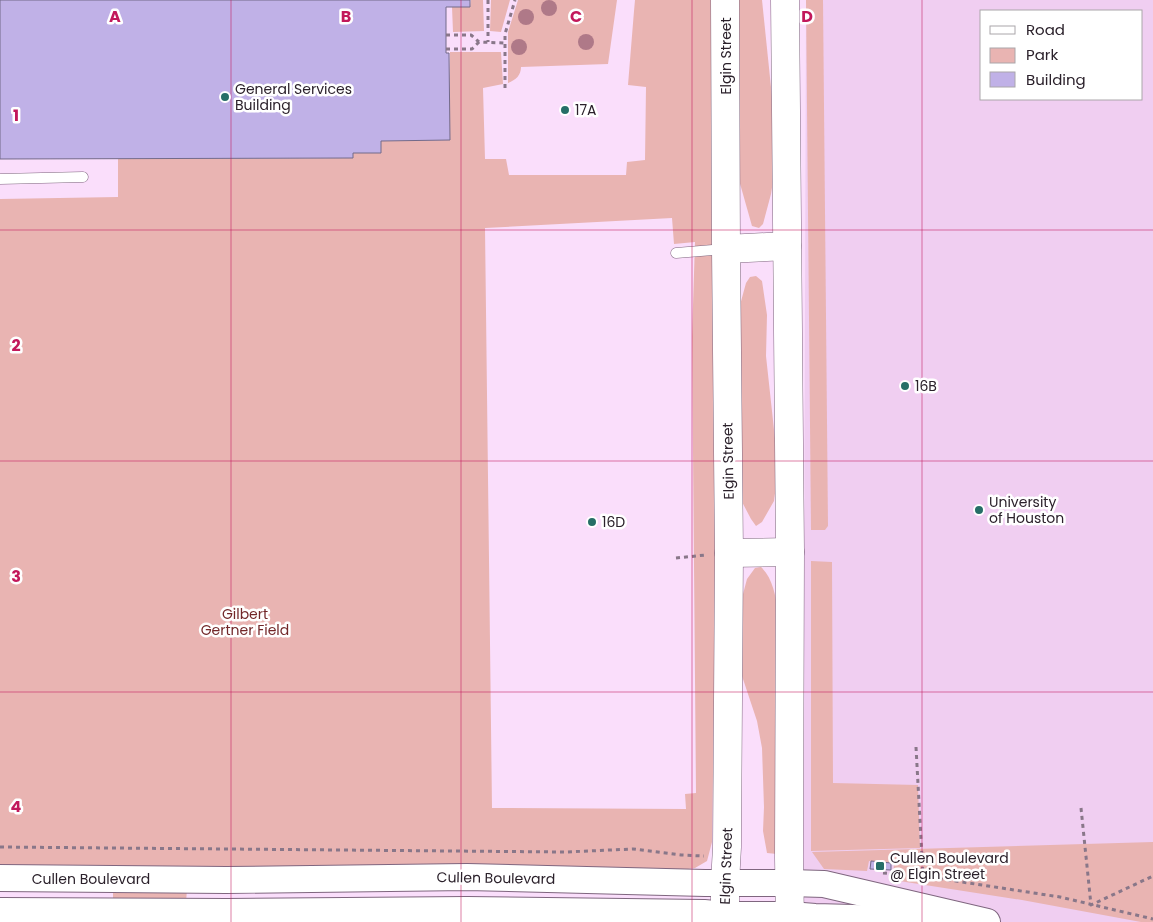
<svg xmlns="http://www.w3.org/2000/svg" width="1153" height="922" font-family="Poppins,sans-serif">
<rect width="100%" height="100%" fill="#fadefb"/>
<path fill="#f0cef1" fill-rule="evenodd" d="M806 0H1153V922H803ZM982 11H1142V99H982Z"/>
<g fill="#e9b4b2" fill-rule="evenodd">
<path d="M471 0H483L484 31 453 32 452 7H470Z"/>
<path d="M491 0H510L501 32 490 31Z"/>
<path d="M518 0H617L608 64 521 67C521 75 516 80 508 83V32Z"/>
<path d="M635 0H713L716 570 712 842 707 861 695 868 681 870 0 867V199L118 197V159L353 158V153L381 141 449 140 450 52H501L503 84 483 88 485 159H506L509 175H626L627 162 645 160 646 87 628 85 634 11ZM672 218 674 244 695 242 692 337 696 793 685 794 686 809 492 808 485 228Z"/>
<path d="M737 0H762L775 126 776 162 771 194 763 224 759 228 752 226 737 173Z"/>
<path d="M806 0H823L828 526 825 530H811Z"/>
<path d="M756 276 762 281 767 315 766 356 776 448 777 478 774 501 762 522 756 526 751 519 741 500 740 305 746 283 750 277Z"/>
<path d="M811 561 832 562 833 783 918 785 920 848 811 851Z"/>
<path d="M761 567C773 578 775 596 779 612L777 854 767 853 763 831 764 807 762 748 757 721 740 670 739 609 747 579 755 568Z"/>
<path d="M1153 842V922H1141L1022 900 893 880 894 863 869 861 867 871 824 869 812 852Z"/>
<path d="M187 889 186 903 113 904V893L130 890Z"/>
</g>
<g fill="#c0b1e7" stroke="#736a89">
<path d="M0 0H470V7H446V53H449L450 140 381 141V153H353V158L0 159Z"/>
<path d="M871 861 891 863V870L870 869Z"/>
</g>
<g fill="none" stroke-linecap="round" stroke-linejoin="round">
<g stroke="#7f667f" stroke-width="11">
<g id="service">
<path d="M0 179 83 177"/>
<path d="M676 253 725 249"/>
</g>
</g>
<g stroke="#7f667f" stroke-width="28">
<g id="tertiary">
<path d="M0 878 226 880 467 877 705 883H790L824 884 987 922"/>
<path d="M0 911 227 912 467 910 704 913 725 915H790L815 917 929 920"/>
</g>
</g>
<g stroke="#7f667f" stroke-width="29">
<g id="primary">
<path d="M785 0 790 552 789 858 790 922"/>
<path d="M726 249 787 246"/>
<path d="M729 553 790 552"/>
<path d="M725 922V883L727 847 729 553 726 249 725 0"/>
</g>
</g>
<g stroke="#897789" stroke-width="3" stroke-dasharray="4 4" stroke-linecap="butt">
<path d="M488 0V42"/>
<path d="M446 35H471L479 42 504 43"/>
<path d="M446 49H472L479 42"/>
<path d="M505 88V34L515 0"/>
<path d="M676 558 706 555"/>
<path d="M916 747 923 876"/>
<path d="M1081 808 1091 905 1153 876"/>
<path d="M0 847 566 852 633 849 681 855 704 856"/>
<path d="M883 873 923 876 1060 897 1153 919"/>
</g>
<use href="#service" stroke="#fff" stroke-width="10"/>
<use href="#tertiary" stroke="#fff" stroke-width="26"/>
<use href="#primary" stroke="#fff" stroke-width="28"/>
</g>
<g fill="#af7988">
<circle cx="549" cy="8" r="8"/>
<circle cx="526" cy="17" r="8"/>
<circle cx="586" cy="42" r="8"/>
<circle cx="519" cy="47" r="8"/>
</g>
<path fill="none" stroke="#c2185b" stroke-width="1" stroke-opacity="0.55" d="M231 0V922M461 0V922M692 0V922M922 0V922M0 230H1153M0 461H1153M0 692H1153"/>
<g fill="#266e67" stroke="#fff" stroke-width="2">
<circle cx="225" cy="97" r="5"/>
<circle cx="565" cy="110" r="5"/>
<circle cx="905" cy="386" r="5"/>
<circle cx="979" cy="510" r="5"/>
<circle cx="592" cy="522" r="5"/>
<rect x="875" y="861" width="10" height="10" rx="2.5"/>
</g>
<g text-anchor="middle" stroke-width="5" stroke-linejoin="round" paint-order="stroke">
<g font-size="14" fill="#2b212b" stroke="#fff">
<text transform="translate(726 56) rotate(-90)" y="5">Elgin Street</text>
<text transform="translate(728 461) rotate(-91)" y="5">Elgin Street</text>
<text transform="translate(726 866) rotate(-88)" y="5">Elgin Street</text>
<text transform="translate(496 878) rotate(1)" y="5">Cullen Boulevard</text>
<text x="91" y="884">Cullen Boulevard</text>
</g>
<g font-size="14" fill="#2b212b" stroke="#fff" text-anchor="start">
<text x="235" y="94">General Services<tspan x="235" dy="16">Building</tspan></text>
<text x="575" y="115">17A</text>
<text x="915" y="391">16B</text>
<text x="989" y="507">University<tspan x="989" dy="16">of Houston</tspan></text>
<text x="602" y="527">16D</text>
<text x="890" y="863">Cullen Boulevard<tspan x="890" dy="16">@ Elgin Street</tspan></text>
</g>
<g font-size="14" fill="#722729" stroke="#fff">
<text x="245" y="619">Gilbert<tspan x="245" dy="16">Gertner Field</tspan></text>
</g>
</g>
<g font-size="16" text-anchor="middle" font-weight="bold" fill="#c2185b" stroke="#fff" stroke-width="5" stroke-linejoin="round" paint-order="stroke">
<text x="115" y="22">A</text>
<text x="346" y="22">B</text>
<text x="576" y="22">C</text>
<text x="807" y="22">D</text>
<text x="16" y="121">1</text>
<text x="16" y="351">2</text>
<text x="16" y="582">3</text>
<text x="16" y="812">4</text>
</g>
<rect x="980" y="10" width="162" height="90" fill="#ffffff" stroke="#aaa6aa"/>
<rect x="990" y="26" width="25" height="8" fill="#ffffff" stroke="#aaa6aa"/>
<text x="1026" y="35" font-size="15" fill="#2b212b">Road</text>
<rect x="990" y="48" width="25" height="15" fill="#e9b4b2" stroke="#aaa6aa"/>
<text x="1026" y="60" font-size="15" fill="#2b212b">Park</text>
<rect x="990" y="72" width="25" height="15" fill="#c0b1e7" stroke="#aaa6aa"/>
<text x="1026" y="85" font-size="15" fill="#2b212b">Building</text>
</svg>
